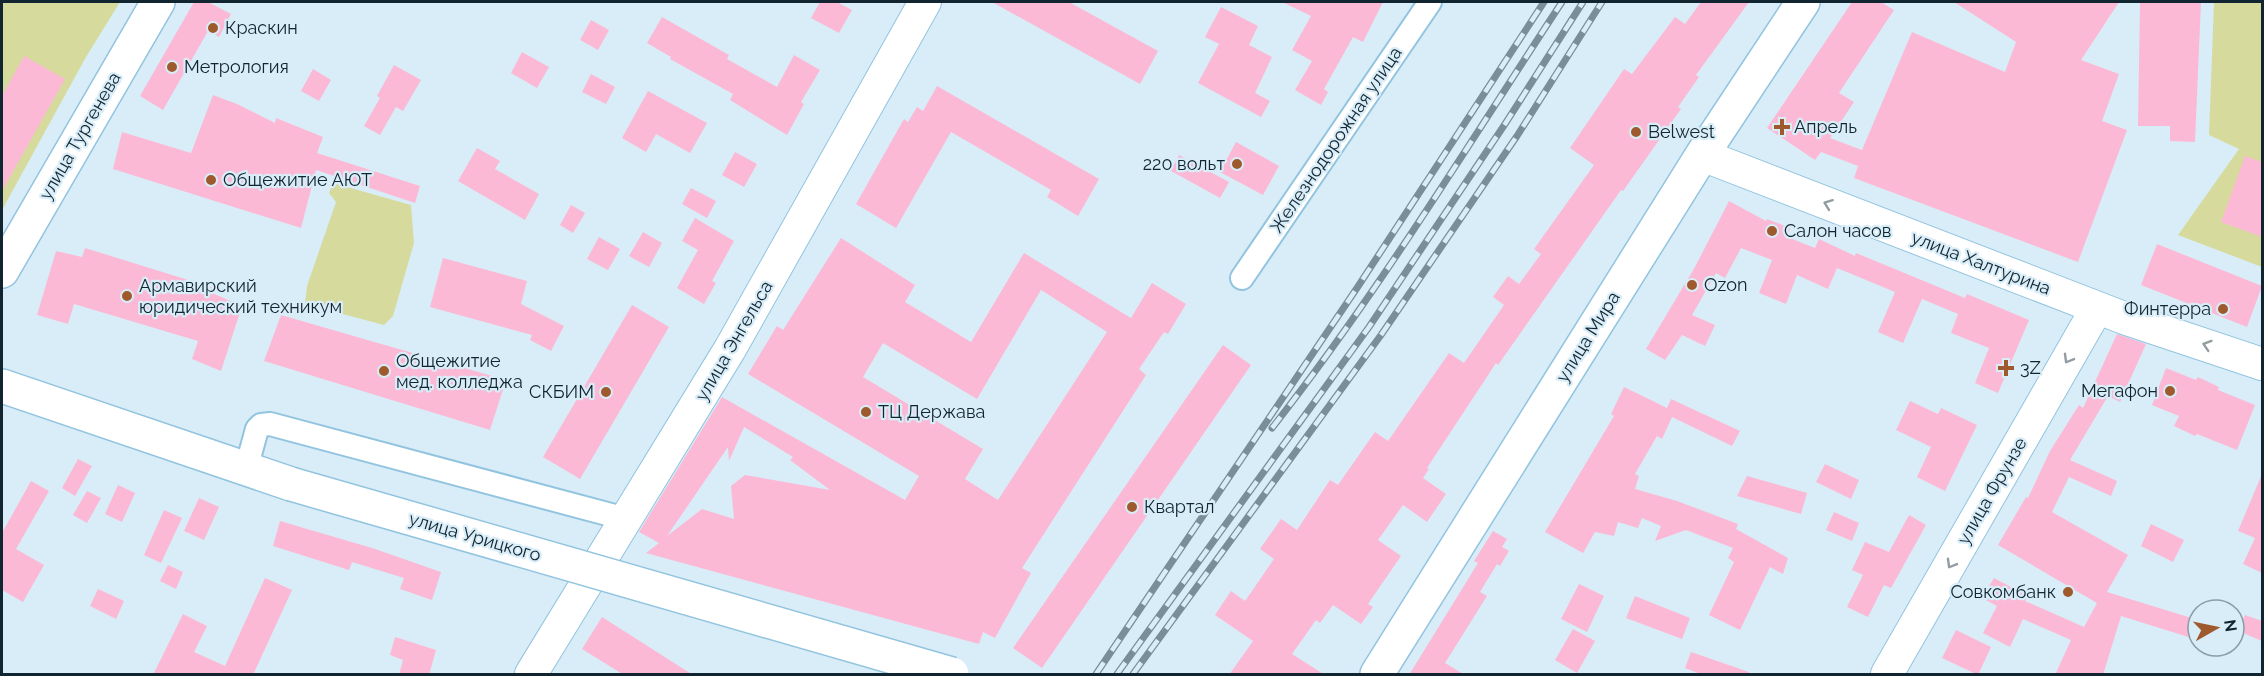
<svg xmlns="http://www.w3.org/2000/svg" width="2264" height="676" font-family="Raleway,sans-serif">
<rect width="100%" height="100%" fill="#d9edf8"/>
<g fill="#d6db9d">
<path d="M2 2H120L86 57 2 210Z"/>
<path d="M2214 2H2262V267L2178 235 2239 149 2209 135Z"/>
<path d="M333 183 411 205 414 243 393 316 384 325 305 304 307 286 336 202 329 193Z"/>
</g>
<g fill="#fbb9d5" fill-rule="evenodd">
<path d="M194 2H208L231 14 219 37 208 31 163 110 140 96Z"/>
<path d="M820 2H837L852 10 839 33 811 18Z"/>
<path d="M992 2H1069L1158 51 1140 84Z"/>
<path d="M1282 2H1383L1363 42 1353 37 1324 89 1328 92 1321 105 1295 90 1312 61 1292 50 1311 16Z"/>
<path d="M1701 2H1749L1696 75 1699 77 1678 107 1681 109 1623 191 1621 190 1498 365 1496 363 1427 468 1429 469 1423 478 1446 494 1427 522 1403 505 1378 540 1401 556 1368 604 1373 607 1361 624 1333 605 1320 623 1316 620 1292 654 1325 675H1229L1253 641 1215 615 1231 591 1245 601 1274 559 1260 549 1281 519 1297 530 1330 480 1338 485 1375 432 1388 441 1449 353 1464 363 1504 305 1493 297 1508 276 1519 284 1541 254 1534 249 1594 165 1570 148 1624 69 1632 74 1675 17 1685 24Z"/>
<path d="M1852 2H1881L1894 10 1839 93 1854 102 1830 138 1862 150 1912 32 2005 72 2016 42 1954 2H2119L2081 60 2119 74 2102 121 2127 130 2078 262 1854 178 1858 166 1821 152 1815 160 1767 128Z"/>
<path d="M2140 2H2201L2195 142 2170 141V126H2138Z"/>
<path d="M1221 7 1258 26 1249 45 1272 57 1255 93 1270 101 1261 117 1198 83 1219 44 1205 37Z"/>
<path d="M662 17 729 55 727 59 777 87 794 55 820 70 801 102 804 104 787 135 730 100 733 94 670 59 671 57 647 43Z"/>
<path d="M591 20 609 30 598 50 580 40Z"/>
<path d="M522 52 549 67 537 88 511 73Z"/>
<path d="M24 56 65 79 2 191V96Z"/>
<path d="M394 65 421 80 403 111 396 107 380 135 364 126 380 98 377 96Z"/>
<path d="M313 69 331 80 319 101 301 91Z"/>
<path d="M591 74 615 87 606 104 582 92Z"/>
<path d="M937 86 1099 179 1078 216 1047 197 1051 190 951 132 896 228 856 204 904 119 908 122 917 107 923 111Z"/>
<path d="M648 91 707 123 690 153 656 134 646 152 622 138Z"/>
<path d="M213 95 237 104 275 123 276 118 323 137 317 153 420 186 415 203 316 170 301 228 113 169 122 132 191 153Z"/>
<path d="M1236 142 1279 166 1263 195 1220 172Z"/>
<path d="M477 148 500 161 495 169 539 194 525 220 458 181Z"/>
<path d="M735 152 757 164 744 187 722 175Z"/>
<path d="M1179 155 1229 182 1220 198 1171 171Z"/>
<path d="M2245 156 2262 162V237L2221 222Z"/>
<path d="M691 188 716 201 707 218 682 204Z"/>
<path d="M1729 201 1766 221 1767 219 1790 228 1787 237 1815 248 1819 239 1855 256 1856 253 1965 298 1967 294 2029 320 1998 393 1975 383 1989 348 1951 333 1958 314 1922 299 1903 343 1878 332 1895 292 1837 268 1828 289 1797 275 1786 304 1759 293 1772 260 1741 248 1725 278 1716 273 1692 315 1715 325 1705 346 1682 335 1665 360 1646 349 1695 267Z"/>
<path d="M571 205 585 213 573 233 560 225Z"/>
<path d="M695 218 734 241 712 281 716 283 704 304 677 288 698 250 682 241Z"/>
<path d="M643 232 662 243 649 267 629 256Z"/>
<path d="M599 237 620 249 608 270 587 259Z"/>
<path d="M841 238 915 285 905 302 971 342 1024 253 1131 318 1152 283 1186 304 1168 334 1164 332 1139 369 1146 375 1022 568 1031 573 995 638 983 632 979 644 646 553 659 543 639 532 722 397 905 500 919 476 748 374 777 326 783 330ZM1041 290 1107 332 998 500 965 479 983 449 863 377 883 343 977 399ZM744 427 793 457 790 460 830 490 745 475 731 486 734 519 702 509 667 536 728 447 729 461Z"/>
<path d="M2157 244 2262 286 2247 327 2141 285Z"/>
<path d="M85 248 214 288 212 293 242 306 221 371 192 359 198 341 74 304 68 324 37 315 56 251 82 257Z"/>
<path d="M443 258 527 281 521 304 564 326 551 351 530 340 532 335 430 307Z"/>
<path d="M632 305 669 327 580 479 543 457Z"/>
<path d="M281 315 506 380 490 430 264 361Z"/>
<path d="M2117 334 2146 344 2120 402 2108 396 2070 460 2117 481 2111 496 2069 477 2052 512 2128 555 2107 592 2198 620V640L2121 616 2103 675H2055L2071 640 2023 619 2010 647 1983 633 1997 606 1982 598 1994 578 2028 596 2025 601 2084 627 2097 603 1998 545 2026 497 2028 498 2050 451 2079 405 2083 408Z"/>
<path d="M1223 345 1251 365 1042 668 1013 648Z"/>
<path d="M2166 368 2196 380 2198 377 2219 387 2218 390 2255 405 2237 450 2197 434 2195 436 2174 426 2179 416 2152 405Z"/>
<path d="M1624 387 1667 408 1671 399 1740 431 1732 446 1672 417 1662 439 1657 436 1635 474 1639 476 1635 489 1677 501 1738 524 1736 529 1788 558 1783 574 1770 567 1740 630 1709 615 1734 562 1728 558 1733 548 1686 530 1655 541 1661 526 1642 518 1638 528 1618 522 1614 536 1595 532 1583 553 1545 532 1614 416 1611 414Z"/>
<path d="M1910 401 1938 414 1941 408 1977 425 1945 491 1917 477 1931 447 1896 430Z"/>
<path d="M78 459 92 466 75 496 62 488Z"/>
<path d="M1825 464 1859 480 1851 499 1816 482Z"/>
<path d="M2262 474V573L2243 564 2255 538 2238 531Z"/>
<path d="M1747 476 1807 493 1801 514 1737 496Z"/>
<path d="M31 481 49 491 16 549 44 565 23 602 2 590V533Z"/>
<path d="M118 485 135 493 122 522 105 514Z"/>
<path d="M87 491 101 498 87 523 73 515Z"/>
<path d="M199 498 219 507 204 540 184 531Z"/>
<path d="M164 510 182 518 161 563 144 555Z"/>
<path d="M1834 512 1859 523 1852 541 1826 530Z"/>
<path d="M1909 515 1926 525 1891 588 1884 585 1868 617 1847 607 1863 575 1852 570 1865 542 1889 552Z"/>
<path d="M280 521 372 548 441 572 432 600 400 589 404 578 352 562 349 570 273 546Z"/>
<path d="M2151 524 2184 540 2173 562 2141 546Z"/>
<path d="M1493 531 1507 539 1502 547 1509 551 1500 566 1497 564 1480 592 1487 596 1445 663 1465 675H1409L1478 563 1474 561Z"/>
<path d="M168 565 183 572 176 589 160 581Z"/>
<path d="M265 578 292 590 253 675H153L183 614 207 626 194 652 225 666Z"/>
<path d="M1579 584 1604 596 1587 632 1561 619Z"/>
<path d="M98 589 124 601 116 619 90 606Z"/>
<path d="M1635 596 1690 618 1682 639 1626 618Z"/>
<path d="M2245 615 2262 621V641L2238 631Z"/>
<path d="M602 617 693 675H624L582 649Z"/>
<path d="M1573 629 1595 641 1577 673 1555 660Z"/>
<path d="M1956 630 1991 647 1978 675 1942 658Z"/>
<path d="M395 637 436 650 429 675H399L403 660 390 655Z"/>
<path d="M1691 652 1749 672 1748 675H1703L1685 668Z"/>
</g>
<g fill="none" stroke-linecap="round" stroke-linejoin="round">
<g stroke="#92c4df" stroke-width="26">
<g id="street">
<path d="M1242 278 1430 2"/>
<path d="M246 469 257 429 261 425 270 424 626 519"/>
</g>
</g>
<g stroke="#92c4df" stroke-width="34">
<g id="secondary">
<path d="M1702 155 2124 318 2262 364"/>
<path d="M531 674 730 349 925 2"/>
<path d="M1887 674 2097 308"/>
</g>
</g>
<g stroke="#92c4df" stroke-width="36">
<g id="primary">
<path d="M2 271 158 2"/>
<path d="M2 386 291 484"/>
<path d="M1377 674 1702 155 1803 2"/>
</g>
</g>
<use href="#street" stroke="#fff" stroke-width="22"/>
<use href="#secondary" stroke="#fff" stroke-width="32"/>
<use href="#primary" stroke="#fff" stroke-width="33"/>
<g stroke="#798e98" stroke-width="7">
<g id="rail">
<path d="M1272 428C1378 293 1468 145 1562 2"/>
<path d="M1096 674 1357 288 1544 2"/>
<path d="M1117 674 1369 327 1505 124 1583 2"/>
<path d="M1133 674 1381 335 1517 136 1602 2"/>
</g>
</g>
<use href="#rail" stroke="#d9edf8" stroke-width="4.5" stroke-dasharray="14" stroke-linecap="butt"/>
<g stroke="#92c4df" stroke-width="36" stroke-linecap="butt">
<path id="primary-bridge" d="M291 484 952 674"/>
</g>
<use href="#primary-bridge" stroke="#fff" stroke-width="33"/>
</g>
<defs><path id="oneway-chevron" d="M-2-3.5L2.5 0L-2 3.5" fill="none" stroke-width="1.6" stroke-linecap="round" stroke-linejoin="round" transform="scale(1.5)"/></defs>
<g stroke="#939da1">
<use href="#oneway-chevron" transform="translate(1828 204) rotate(-159)"/>
<use href="#oneway-chevron" transform="translate(2207 345) rotate(-162)"/>
<use href="#oneway-chevron" transform="translate(2068 359) rotate(120)"/>
<use href="#oneway-chevron" transform="translate(1951 564) rotate(120)"/>
</g>
<g fill="#9e5a2c" stroke="#d9edf8" stroke-width="2">
<circle cx="213" cy="28" r="6"/>
<circle cx="172" cy="67" r="6"/>
<path d="M1779 118h6v6h6v6h-6v6h-6v-6h-6v-6h6z"/>
<circle cx="1636" cy="132" r="6"/>
<circle cx="1237" cy="164" r="6"/>
<circle cx="211" cy="180" r="6"/>
<circle cx="1772" cy="231" r="6"/>
<circle cx="1692" cy="285" r="6"/>
<circle cx="127" cy="296" r="6"/>
<circle cx="2223" cy="309" r="6"/>
<path d="M2003 359h6v6h6v6h-6v6h-6v-6h-6v-6h6z"/>
<circle cx="384" cy="371" r="6"/>
<circle cx="2170" cy="391" r="6"/>
<circle cx="606" cy="392" r="6"/>
<circle cx="866" cy="412" r="6"/>
<circle cx="1132" cy="507" r="6"/>
<circle cx="2068" cy="592" r="6"/>
</g>
<g text-anchor="middle" stroke-width="4.5" stroke-linejoin="round" paint-order="stroke">
<g font-size="18" fill="#10252f" stroke="#d9edf8" text-anchor="start">
<text x="225" y="34">Краскин</text>
<text x="184" y="73">Метрология</text>
<text x="1794" y="133">Апрель</text>
<text x="1648" y="138">Belwest</text>
<text x="1225" y="170" text-anchor="end">220 вольт</text>
<text x="223" y="186">Общежитие АЮТ</text>
<text x="1784" y="237">Салон часов</text>
<text x="1704" y="291">Ozon</text>
<text x="139" y="292">Армавирский<tspan x="139" dy="21">юридический техникум</tspan></text>
<text x="2211" y="315" text-anchor="end">Финтерра</text>
<text x="396" y="367">Общежитие<tspan x="396" dy="21">мед. колледжа</tspan></text>
<text x="2020" y="374">3Z</text>
<text x="2158" y="397" text-anchor="end">Мегафон</text>
<text x="594" y="398" text-anchor="end">СКБИМ</text>
<text x="878" y="418">ТЦ Держава</text>
<text x="1144" y="513">Квартал</text>
<text x="2056" y="598" text-anchor="end">Совкомбанк</text>
</g>
<g font-size="18" fill="#10252f" stroke="#d9edf8">
<text transform="translate(80 136) rotate(-60)" y="6">улица Тургенева</text>
<text transform="translate(1336 140) rotate(-56)" y="6">Железнодорожная улица</text>
<text transform="translate(1981 263) rotate(21)" y="6">улица Халтурина</text>
<text transform="translate(1588 337) rotate(-58)" y="6">улица Мира</text>
<text transform="translate(734 341) rotate(-60)" y="6">улица Энгельса</text>
<text transform="translate(1992 491) rotate(-60)" y="6">улица Фрунзе</text>
<text transform="translate(475 537) rotate(16)" y="6">улица Урицкого</text>
</g>
</g>
<rect width="2264" height="676" fill="none" stroke="#10252f" stroke-width="6"/>
<g transform="translate(2216 628) rotate(81)"><circle r="28" fill="#d9edf8" stroke="#899da8" stroke-width="1.5"/>
<path d="M0-4.5L10 22L0 15L-10 22Z" fill="#9e5a2c"/>
<text y="-9" font-size="16" font-weight="bold" text-anchor="middle" fill="#10252f">N</text>
</g>
</svg>
